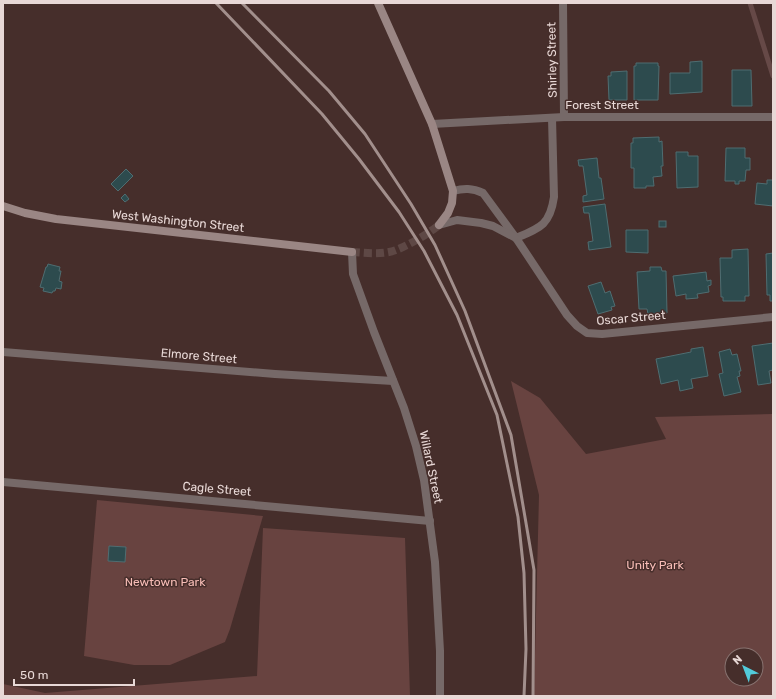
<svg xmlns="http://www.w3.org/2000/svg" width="776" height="699" font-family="Rubik,sans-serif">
<rect width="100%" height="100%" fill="#462e2b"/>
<g fill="#684340" fill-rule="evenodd">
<path d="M511 381 540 398 586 454 666 439 655 417 773 414V696H534L539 495ZM732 655H756V679H732Z"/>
<path d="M97 500 263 516 230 629 225 642 170 665H134L84 656Z"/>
<path d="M263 528 405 538 410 696H3V684L45 693 257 676Z"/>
</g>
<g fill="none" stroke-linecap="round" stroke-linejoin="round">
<path stroke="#664947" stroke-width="5" d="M750 3 773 76"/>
</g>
<g fill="#2d4b4e" stroke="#4f6d71">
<path d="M702 61V92L670 94V73H690V62Z"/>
<path d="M636 63H658V66H659L658 100H634V66H636Z"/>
<path d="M732 70H751L752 106H732Z"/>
<path d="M627 71V100H609L608 76H611V72Z"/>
<path d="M659 137V142L662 141 663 166H661L662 176 653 177 654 186H646V188H634V168H631V143H633V138Z"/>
<path d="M726 148H745V158H750V170H746L745 181H739V184H735V181H725Z"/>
<path d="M676 152H688V156H698V187L677 188Z"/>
<path d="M597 158 599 178H601L604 199 583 202V196L587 195 583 166H579L578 160Z"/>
<path d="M126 169 133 176 118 191 111 184Z"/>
<path d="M767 180H773V206L755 204 757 183 767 184Z"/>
<path d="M125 194 129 199 125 202 121 198Z"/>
<path d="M605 204 611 247 589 250 588 242 593 241 589 213H584L583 207Z"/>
<rect x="659" y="221" width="7" height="6"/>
<path d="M626 230H648V253L626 252Z"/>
<path d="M748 249 749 296H745V301H723V297H721L720 258H732V250Z"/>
<path d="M773 253V301H770V295H767L766 254Z"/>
<path d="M48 264 60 267 59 271H61L59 281 62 282 61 289 56 288 55 291H53L52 293 43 291 44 288 40 287 46 267H47Z"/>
<path d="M650 267H661L662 271H666L667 313 648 314 647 309H639L637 272 650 271Z"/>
<path d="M706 272 707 281 711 280V285L708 286 709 292 697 294 698 298 686 299V294L676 296 673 276Z"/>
<path d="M601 282 605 293 610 291 615 306 611 307 612 310 598 314 588 286Z"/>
<path d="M773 343V370L769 371 771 383 758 385 752 346Z"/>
<path d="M703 347 708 376 691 379 693 388 680 391 678 380 661 384 656 359 691 352V349Z"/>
<path d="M730 349 732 355 737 354 741 371H739L740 376 737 377 741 392 724 396 719 374 723 373 719 352Z"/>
<path d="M109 546 126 547 125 562 108 561Z"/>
</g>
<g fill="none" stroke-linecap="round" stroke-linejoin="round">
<path stroke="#5e4845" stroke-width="8" stroke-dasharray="8 4" stroke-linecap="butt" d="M352 252C366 253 383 255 396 250 409 245 428 234 439 225"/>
<path stroke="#766968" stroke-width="8" d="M516 238C540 228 550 225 554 197L552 118"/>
<g stroke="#766968" stroke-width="8">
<path d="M563 3 564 117"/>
<path d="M432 124 564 117H773"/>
<path d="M453 191C464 188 472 188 483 193L516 238 567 315 577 326 587 333 602 334 773 317"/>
<path d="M439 225 457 220 481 223 493 226 514 237"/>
<path d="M352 252 353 274 374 332 404 408 416 446 424 480 435 562 440 651V696"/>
<path d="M3 352 275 374 393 381"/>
<path d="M3 482 430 521"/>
</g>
<g stroke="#9a8684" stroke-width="8">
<path d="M378 3 432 124 453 191 452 203 448 213 439 225"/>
<path d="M3 206 25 213 56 219 352 252"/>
</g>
<g stroke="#a28f8c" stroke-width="3">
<path d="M216 3 322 114 359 159 399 212 424 251 457 315 497 415 518 517 524 573 526 649 524 696"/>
<path d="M242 3 329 91 365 134 411 204 435 245 465 311 511 435 534 570 533 696"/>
</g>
</g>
<g text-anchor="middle" stroke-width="3" stroke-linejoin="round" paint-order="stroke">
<g font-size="12" fill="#e8d8d6" stroke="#462e2b">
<text transform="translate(552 60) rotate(-91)" y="4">Shirley Street</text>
<text x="602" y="109">Forest Street</text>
<text transform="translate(178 221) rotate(6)" y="4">West Washington Street</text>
<text transform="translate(631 318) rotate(-5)" y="4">Oscar Street</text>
<text transform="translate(199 356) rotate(5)" y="4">Elmore Street</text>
<text transform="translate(431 467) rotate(78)" y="4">Willard Street</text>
<text transform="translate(217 489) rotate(5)" y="4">Cagle Street</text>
</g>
<g font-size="12" fill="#f8bdb7" stroke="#462e2b">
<text x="655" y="569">Unity Park</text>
<text x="165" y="586">Newtown Park</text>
</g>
</g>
<rect width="776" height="699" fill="none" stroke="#e8d8d6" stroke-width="8"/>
<g transform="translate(744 667) rotate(318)"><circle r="19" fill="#462e2b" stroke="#87726f"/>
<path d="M0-3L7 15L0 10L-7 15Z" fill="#52cbda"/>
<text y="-6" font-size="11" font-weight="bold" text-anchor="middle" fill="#e8d8d6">N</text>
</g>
<path d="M14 679v6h120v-6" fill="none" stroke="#e8d8d6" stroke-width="2"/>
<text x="20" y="679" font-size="12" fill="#e8d8d6" stroke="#462e2b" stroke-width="3" paint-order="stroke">50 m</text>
</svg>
